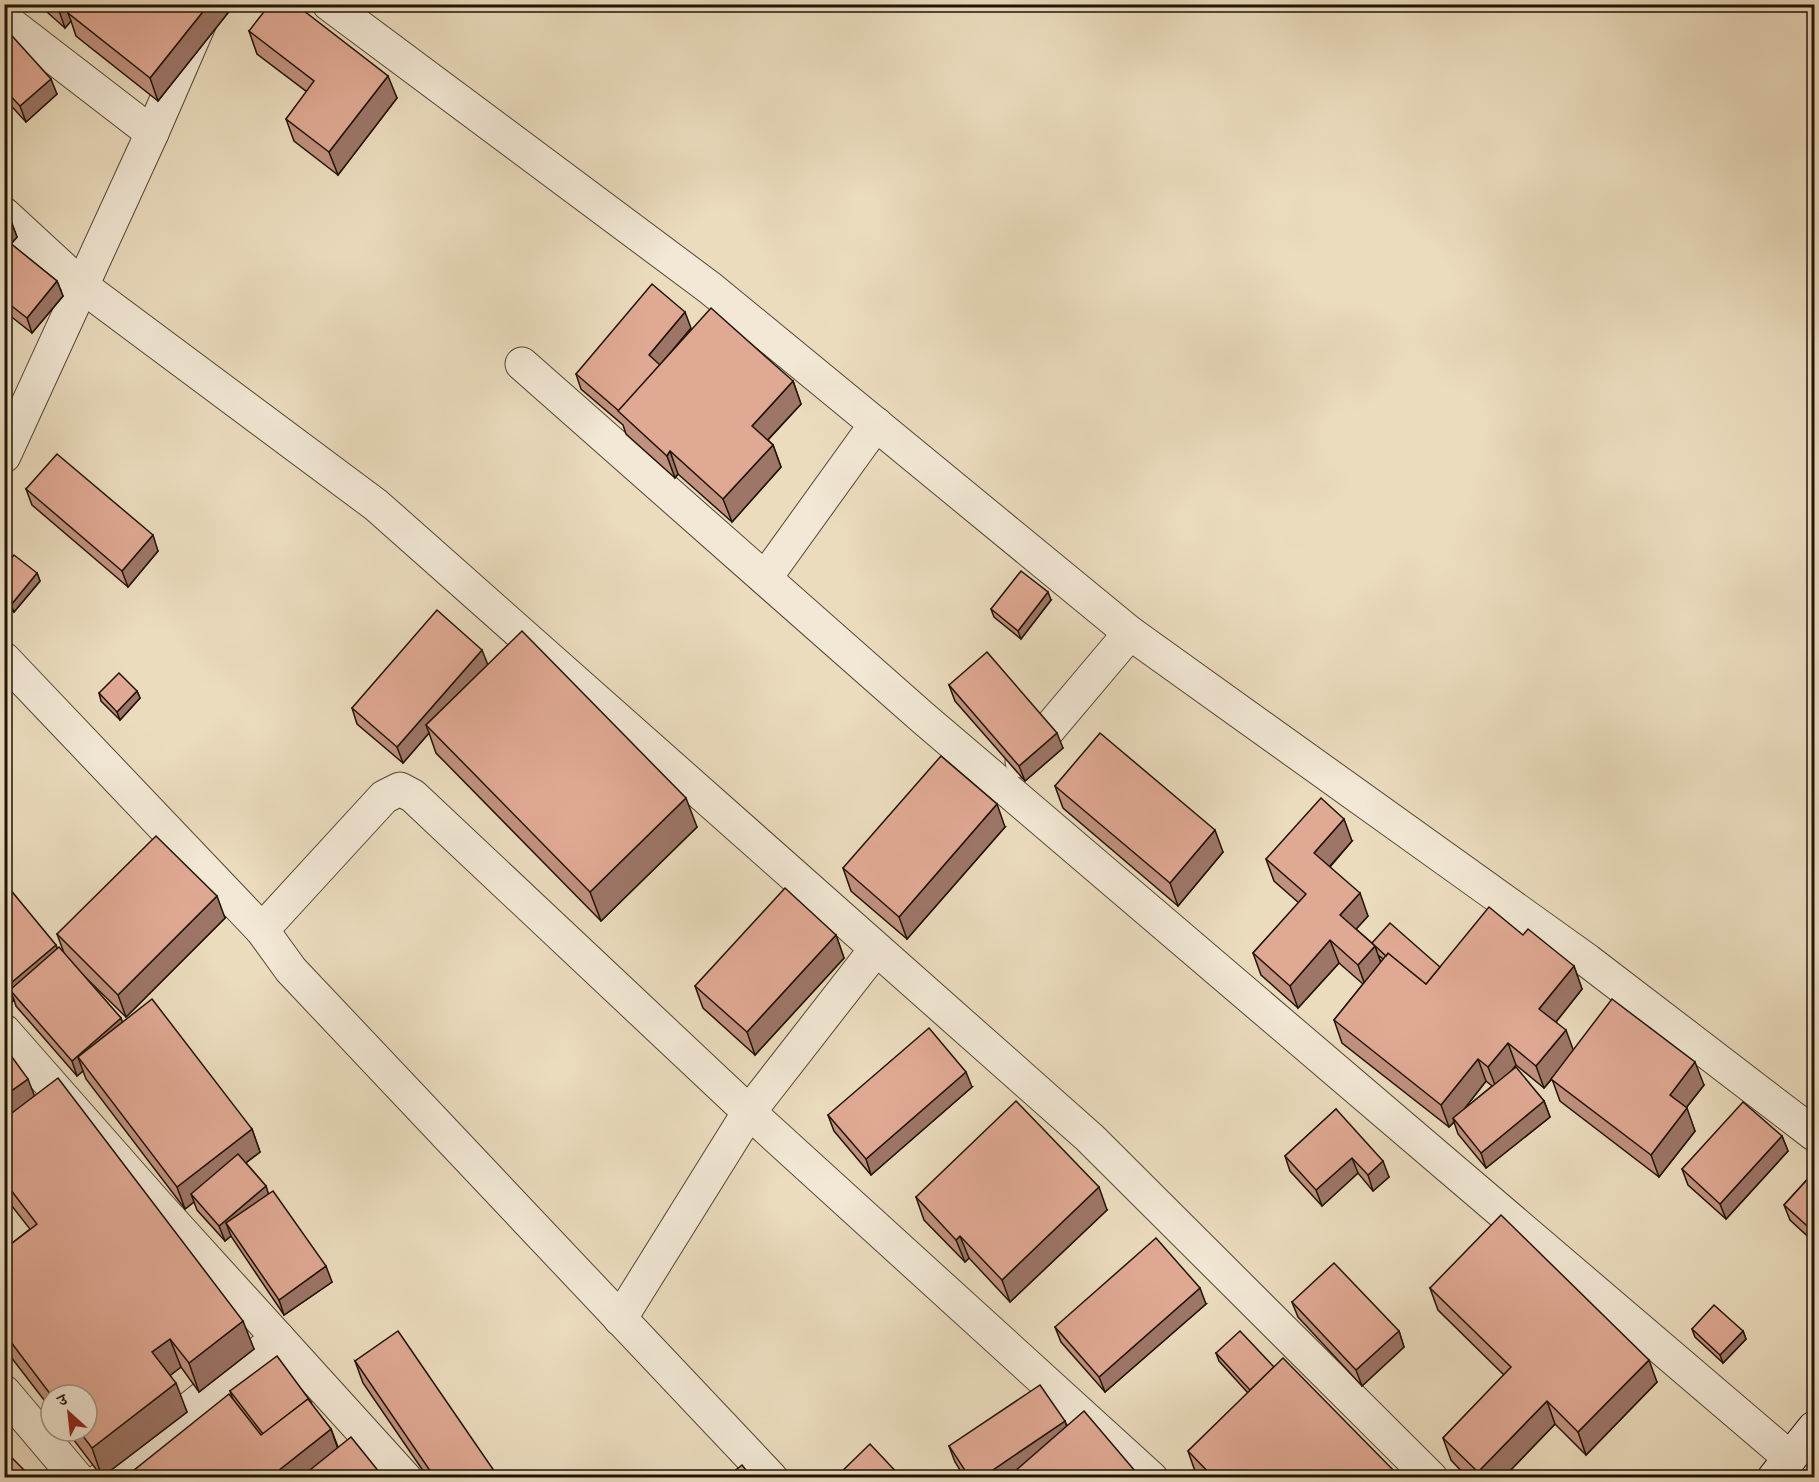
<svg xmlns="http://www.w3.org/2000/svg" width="1819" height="1482" font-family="'Old Standard TT','Noto Serif Devanagari',serif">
<rect width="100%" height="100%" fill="#ebdcbe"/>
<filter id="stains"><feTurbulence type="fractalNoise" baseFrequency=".00333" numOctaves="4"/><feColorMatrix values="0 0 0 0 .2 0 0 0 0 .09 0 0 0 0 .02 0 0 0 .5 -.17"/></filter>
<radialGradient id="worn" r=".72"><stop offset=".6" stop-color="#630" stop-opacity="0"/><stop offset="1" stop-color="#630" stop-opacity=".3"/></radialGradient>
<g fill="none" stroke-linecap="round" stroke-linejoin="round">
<g stroke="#534633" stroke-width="35">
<g id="street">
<path d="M329 4 710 288 1130 633"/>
<path d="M4 19 152 133"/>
<path d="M4 214 82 286 376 505 1090 1138 1431 1478"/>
<path d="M522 364 922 717 1790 1458"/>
<path d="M4 456 152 133 208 4"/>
<path d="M765 578 876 424"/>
<path d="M4 659 262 930 291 970 771 1478"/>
<path d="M1022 761 1130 633 1588 961 1814 1134"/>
<path d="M262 930 384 797 400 789 413 796 749 1112 1151 1478"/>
<path d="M4 1031 159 1207 405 1478"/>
<path d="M620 1319 749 1112 876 949"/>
<path d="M4 1392 77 1478"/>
<path d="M103 1478 278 1338"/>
</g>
</g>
<g stroke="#201405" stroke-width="35">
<path id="secondary" d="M1774 1478 1814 1428"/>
</g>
<use href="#street" stroke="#f2e8d5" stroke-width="33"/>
<use href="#secondary" stroke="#f2e8d5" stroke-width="33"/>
</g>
<g fill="#c1917f" stroke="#201405" stroke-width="1.5" fill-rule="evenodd">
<path d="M38 4H235L158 101 76 36 71 21 65 28Z"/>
<path d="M4 27 57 94 26 122 4 98Z"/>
<path d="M249 31 397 98 338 175 294 141 286 119 307 92 257 54Z"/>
<path d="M4 216 11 221 17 237 11 244 57 281 63 296 32 333 4 311Z"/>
<path d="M691 328 660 364 793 381 801 404 768 440 773 445 781 467 732 522 678 474 675 478 626 434 623 425 581 389 576 374Z"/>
<path d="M26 489 158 551 128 587 32 505Z"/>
<path d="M4 567 37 573 40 581 14 612 4 604Z"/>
<path d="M1051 600 1021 639 994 617 991 609Z"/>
<path d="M488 664 697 827 601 921 436 753 429 733 403 763 357 724 352 708Z"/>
<path d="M949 685 1063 748 1025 781 955 701Z"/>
<path d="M137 691 140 698 120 720 101 701 99 693Z"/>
<path d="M1055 786 1223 852 1178 906 1063 808Z"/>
<path d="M1005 827 907 939 851 891 843 868Z"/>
<path d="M1352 841 1330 867 1368 916 1356 929 1372 943 1440 967 1523 935 1574 966 1582 989 1556 1022 1573 1050 1704 1085 1686 1108 1695 1131 1659 1177 1560 1101 1552 1079 1544 1088 1516 1065 1514 1068 1544 1101 1550 1117 1486 1168 1458 1134 1454 1122 1449 1127 1342 1043 1334 1020 1363 984 1339 963 1298 1008 1261 975 1253 953 1299 903 1274 881 1266 859ZM1378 955 1383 959 1381 962ZM1486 1081 1492 1086 1464 1109Z"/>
<path d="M4 882 57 949 64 953 57 934 225 918 126 1017 79 971 121 1018 122 1022 252 1129 260 1152 246 1163 266 1186 268 1194 332 1282 284 1315 231 1236 225 1241 197 1210 194 1202 185 1209 86 1079 83 1071 77 1076 16 1006 14 1000 11 1003 4 996Z"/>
<path d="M836 935 844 958 755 1055 703 1008 695 986Z"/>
<path d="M4 1046 34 1096 254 1349 199 1392 181 1367 170 1375 187 1412 102 1477 67 1431H87L51 1395V1409L4 1348V1244L7 1247 30 1229 4 1196Z"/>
<path d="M972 1087 871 1175 834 1131 828 1115Z"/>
<path d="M1336 1109 1389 1177 1373 1191 1358 1173 1322 1206 1290 1171 1285 1156Z"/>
<path d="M1782 1136 1788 1151 1726 1219 1688 1185 1682 1169Z"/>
<path d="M1815 1171V1243L1790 1220 1784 1205Z"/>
<path d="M916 1197 1107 1210 1010 1302 969 1258 965 1262 924 1220Z"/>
<path d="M1430 1288 1657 1382 1586 1455 1555 1424 1503 1478H1468L1451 1460 1443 1438 1504 1375 1438 1310Z"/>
<path d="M1292 1302 1399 1331 1404 1347 1362 1386 1298 1317Z"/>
<path d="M1206 1304 1105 1392 1061 1342 1055 1327Z"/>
<path d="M1692 1329 1743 1331 1746 1339 1723 1363 1695 1337Z"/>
<path d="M1216 1353 1274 1367 1401 1478H1200L1196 1474 1188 1451 1248 1393 1219 1361Z"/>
<path d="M355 1361 499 1478H428L363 1383Z"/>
<path d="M230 1391 311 1402 312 1405 331 1429 338 1447 384 1478H135L133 1471 233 1400Z"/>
<path d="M1065 1421 1067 1427 1141 1478H965L955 1462 949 1446Z"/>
</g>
<g fill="#9d7668" stroke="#201405" stroke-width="1.5">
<path d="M57 4H85L68 13 71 21 65 28 57 5Z"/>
<path d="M209 4H235L158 101 150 78Z"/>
<path d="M388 76 397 98 338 175 329 152Z"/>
<path d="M51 79 57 94 26 122 20 106Z"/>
<path d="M11 221 17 237 6 250 4 246V229Z"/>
<path d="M57 281 63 296 32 333 27 318Z"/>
<path d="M685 312 691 328 655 371 649 355Z"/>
<path d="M793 381 801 404 760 448 752 426Z"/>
<path d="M773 445 781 467 732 522 723 499Z"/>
<path d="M670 451 678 474 675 478 667 456Z"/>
<path d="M153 535 158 551 128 587 122 571Z"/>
<path d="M37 573 40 581 14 612 11 605Z"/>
<path d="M1048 592 1051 600 1021 639 1018 631Z"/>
<path d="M482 650 488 665 426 725 429 733 403 763 397 747Z"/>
<path d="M137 691 140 698 120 720 117 712Z"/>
<path d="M1057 733 1063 748 1025 781 1019 766Z"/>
<path d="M686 798 697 827 601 921 590 892Z"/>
<path d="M997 804 1005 827 907 939 899 917Z"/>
<path d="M1344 819 1352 841 1322 875 1314 853Z"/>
<path d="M1215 830 1223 852 1178 906 1170 883Z"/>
<path d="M1360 893 1368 916 1348 938 1340 915Z"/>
<path d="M217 896 225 918 126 1017 118 995Z"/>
<path d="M836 935 844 958 755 1055 747 1032Z"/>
<path d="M1330 940 1339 963 1298 1008 1290 986Z"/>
<path d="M56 945 62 961 10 990 14 1000 11 1003 5 988Z"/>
<path d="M1375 946 1383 969 1366 988 1358 965Z"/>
<path d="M1574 966 1582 989 1548 1032 1539 1009Z"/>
<path d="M121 1018 126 1033 78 1057 83 1071 77 1076 72 1061Z"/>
<path d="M1566 1030 1574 1052 1544 1088 1536 1066Z"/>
<path d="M1508 1043 1516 1065 1497 1090 1488 1067Z"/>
<path d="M1478 1059 1486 1081 1455 1121 1453 1118 1454 1122 1449 1127 1441 1105Z"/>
<path d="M1695 1062 1704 1085 1678 1118 1670 1095Z"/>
<path d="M966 1072 972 1087 871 1175 866 1159Z"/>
<path d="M28 1079 39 1108 4 1132V1096Z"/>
<path d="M1544 1101 1550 1117 1486 1168 1481 1153Z"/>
<path d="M1687 1108 1695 1131 1659 1177 1651 1155Z"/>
<path d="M252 1129 260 1152 197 1200 191 1194 194 1202 185 1209 177 1187Z"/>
<path d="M1782 1136 1788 1151 1726 1219 1720 1204Z"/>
<path d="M1352 1158 1358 1173 1322 1206 1316 1190Z"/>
<path d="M1383 1161 1389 1177 1373 1191 1368 1175Z"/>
<path d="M266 1186 271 1202 226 1223 231 1236 225 1241 219 1226Z"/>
<path d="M1099 1187 1107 1210 1010 1302 1002 1280Z"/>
<path d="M960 1236 969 1258 965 1262 956 1240Z"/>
<path d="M326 1266 332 1282 284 1315 279 1300Z"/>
<path d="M1200 1288 1206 1304 1105 1392 1099 1377Z"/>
<path d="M243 1321 254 1349 199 1392 189 1363Z"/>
<path d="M1399 1331 1404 1347 1362 1386 1356 1370Z"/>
<path d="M1743 1331 1746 1339 1723 1363 1720 1355Z"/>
<path d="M170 1339 181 1367 163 1381 152 1352Z"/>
<path d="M1649 1360 1657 1382 1586 1455 1578 1432Z"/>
<path d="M176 1383 187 1412 102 1477 92 1448Z"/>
<path d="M1547 1401 1555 1424 1503 1478H1479L1478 1472Z"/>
<path d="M1065 1421 1070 1437 1010 1478H981Z"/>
<path d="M331 1429 339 1452 306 1478H269Z"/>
</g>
<g fill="#e0a994" stroke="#201405" stroke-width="1.5">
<path d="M75 4H209L150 78 68 13Z"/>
<path d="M270 4H295L388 76 329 152 286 119 314 81 249 31Z"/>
<path d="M4 27 51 79 20 106 4 89Z"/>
<path d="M4 216 11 221 4 229Z"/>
<path d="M4 238 57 281 27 318 4 300Z"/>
<path d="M652 284 685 312 649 355 660 365 619 411 576 374Z"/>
<path d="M711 308 793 381 752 426 773 445 723 499 670 451 667 456 618 411Z"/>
<path d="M57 454 153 535 122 571 26 489Z"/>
<path d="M14 555 37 573 11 605 4 599V567Z"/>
<path d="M1021 571 1048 592 1018 631 991 609Z"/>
<path d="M437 610 482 650 397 747 352 708Z"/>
<path d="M522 631 686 798 590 892 426 725Z"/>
<path d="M987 652 1057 733 1019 766 949 685Z"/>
<path d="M119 673 137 691 117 712 99 693Z"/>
<path d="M1100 733 1215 830 1170 883 1055 786Z"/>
<path d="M941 756 997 804 899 917 843 868Z"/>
<path d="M1321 798 1344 819 1314 853 1360 893 1340 915 1375 946 1358 965 1330 940 1290 986 1253 953 1306 894 1266 859Z"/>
<path d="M156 836 217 896 118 995 57 934Z"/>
<path d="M4 882 56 945 5 988 4 987Z"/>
<path d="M785 888 836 935 747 1032 695 986Z"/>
<path d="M1489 907 1523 935 1528 929 1574 966 1539 1009 1566 1030 1536 1066 1508 1043 1488 1067 1478 1059 1441 1105 1334 1020 1388 953 1426 984Z"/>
<path d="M1390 923 1440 967 1426 984 1388 953 1386 956 1372 943Z"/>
<path d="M59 947 121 1018 72 1061 10 990Z"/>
<path d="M152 999 252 1129 177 1187 78 1057Z"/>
<path d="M1612 999 1695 1062 1670 1095 1687 1108 1651 1155 1551 1079Z"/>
<path d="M929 1028 966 1072 866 1159 828 1115Z"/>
<path d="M4 1046 28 1079 4 1096Z"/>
<path d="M1516 1067 1544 1101 1481 1153 1453 1118Z"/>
<path d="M58 1078 243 1321 189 1363 170 1339 152 1352 176 1383 92 1448 79 1431H87V1395H51L4 1333V1244L7 1247 37 1224 4 1181V1119Z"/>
<path d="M1016 1101 1099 1187 1002 1280 960 1236 956 1240 916 1197Z"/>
<path d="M1743 1102 1782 1136 1720 1204 1682 1169Z"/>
<path d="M1336 1109 1383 1161 1368 1175 1352 1158 1316 1190 1285 1156Z"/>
<path d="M238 1154 266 1186 219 1226 191 1194Z"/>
<path d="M1815 1171V1233L1784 1205Z"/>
<path d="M273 1191 326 1266 279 1300 226 1223Z"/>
<path d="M1501 1215 1649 1360 1578 1432 1547 1401 1478 1472 1443 1438 1511 1367 1430 1288Z"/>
<path d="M1156 1238 1200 1288 1099 1377 1055 1327Z"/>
<path d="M1334 1263 1399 1331 1356 1370 1292 1302Z"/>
<path d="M1714 1305 1743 1331 1720 1355 1692 1329Z"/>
<path d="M398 1331 499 1478H435L355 1361Z"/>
<path d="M1240 1331 1274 1367 1250 1390 1216 1353Z"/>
<path d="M277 1356 311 1402H310L308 1399 263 1434 230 1391Z"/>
<path d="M1283 1358 1401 1478H1340L1337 1475 1334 1478H1214L1188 1451Z"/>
<path d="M1040 1385 1065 1421 981 1478H970L949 1446Z"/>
<path d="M229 1394 261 1435 308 1399 331 1429 269 1478H138L133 1471Z"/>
<path d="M1084 1411 1141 1478H1007Z"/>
<path d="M351 1437 384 1478H300Z"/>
<path d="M870 1444 902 1478H835Z"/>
<path d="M4 1450 32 1478H4Z"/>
<path d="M742 1465 752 1478H726Z"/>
</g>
<rect width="1819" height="1482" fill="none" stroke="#ebdcbe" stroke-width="24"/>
<rect x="6" y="6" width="1807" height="1470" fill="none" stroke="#201405" stroke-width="3"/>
<rect x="12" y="12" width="1795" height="1458" fill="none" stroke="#201405" stroke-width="1.5"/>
<g transform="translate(69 1413) rotate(333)"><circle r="28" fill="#f2e8d5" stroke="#9e9382" stroke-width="1.5"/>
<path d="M0-4.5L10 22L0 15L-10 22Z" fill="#8f2418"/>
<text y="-9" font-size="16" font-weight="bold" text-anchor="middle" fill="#201405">उ</text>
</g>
<rect width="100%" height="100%" filter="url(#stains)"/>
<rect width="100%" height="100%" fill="url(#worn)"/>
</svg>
